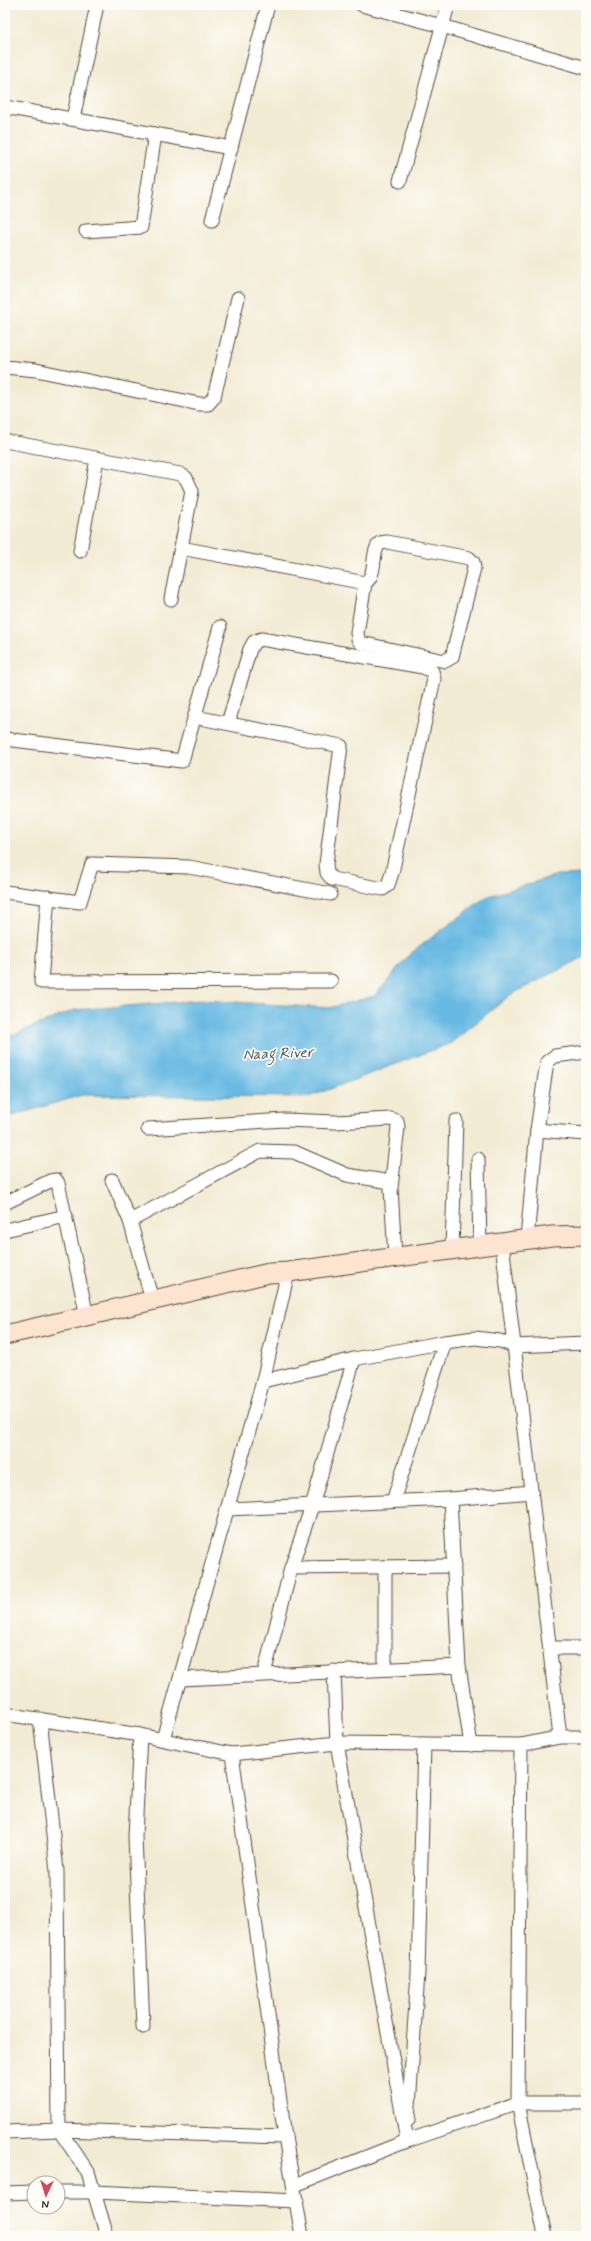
<svg xmlns="http://www.w3.org/2000/svg" width="591" height="2241" font-family="Mynerve,sans-serif">
<rect width="100%" height="100%" fill="#fdfcf7"/>
<filter id="ink" filterUnits="userSpaceOnUse"><feTurbulence type="fractalNoise" baseFrequency=".025" numOctaves="2"/><feDisplacementMap in="SourceGraphic" scale="8" xChannelSelector="R" yChannelSelector="G"/><feConvolveMatrix kernelMatrix="1 2 1 2 8 2 1 2 1" color-interpolation-filters="sRGB"/></filter>
<filter id="wash" filterUnits="userSpaceOnUse"><feTurbulence type="fractalNoise" baseFrequency=".012" numOctaves="4" result="noise"/><feDisplacementMap in="SourceGraphic" scale="16" xChannelSelector="R" yChannelSelector="G"/><feGaussianBlur stdDeviation="0.9" result="paint"/><feColorMatrix in="noise" values="0 0 0 0 0 0 0 0 0 0 0 0 0 0 0 0 0 1.4 0 .05"/><feComposite in="paint" operator="in"/></filter>
<g filter="url(#wash)">
<rect width="100%" height="100%" fill="#f2ebd4"/>
<path fill="#67b9e3" stroke="#517280" d="M586 874V956L510 995 451 1043 309 1097 82 1095 5 1118V1038L75 1010 202 1000 329 1008 375 996 410 954 486 897 557 875Z"/>
</g>
<g filter="url(#ink)">
<g fill="none" stroke-linecap="round" stroke-linejoin="round">
<g stroke="#564739" stroke-width="15">
<g id="street">
<path d="M362 5 442 26 586 68"/>
<path d="M5 107 231 148"/>
<path d="M73 119 97 5"/>
<path d="M400 181 448 5"/>
<path d="M212 220 268 5"/>
<path d="M86 231 141 227 155 134"/>
<path d="M5 367 36 370 199 404H208L214 397 238 298"/>
<path d="M5 441 180 474 186 478 192 491 171 599"/>
<path d="M181 548 365 583C378 574 370 553 380 543L387 542 469 558 473 562 474 568 452 657 445 661 361 643 358 639 357 633 365 583"/>
<path d="M80 551 97 459"/>
<path d="M195 717 341 746 326 864 327 873 332 879 383 889 388 885 392 873 434 679 432 671 423 667 261 639 254 642 250 649 228 723"/>
<path d="M5 739 182 761 220 627"/>
<path d="M5 892 80 902 92 864 189 867 330 894"/>
<path d="M48 897 41 982 331 981"/>
<path d="M148 1129 284 1120 336 1122 391 1119 397 1121 398 1127 391 1188 395 1257"/>
<path d="M537 1130 586 1134"/>
<path d="M478 1159 480 1246"/>
<path d="M112 1180 130 1221 152 1300"/>
<path d="M5 1203 50 1181 56 1180 58 1183 87 1316"/>
<path d="M130 1221 260 1151 294 1152 347 1175 391 1182"/>
<path d="M5 1230 66 1216"/>
<path d="M527 1239 537 1130 547 1062 555 1056 586 1052"/>
<path d="M502 1243 560 1737 521 1745 518 2103H586"/>
<path d="M452 1250 456 1121"/>
<path d="M263 1381 354 1359 445 1342"/>
<path d="M450 1499 531 1492"/>
<path d="M393 1501 445 1342 475 1338 500 1341 514 1346 586 1343"/>
<path d="M227 1509 450 1499 459 1666"/>
<path d="M385 1567V1669"/>
<path d="M291 1568 454 1566"/>
<path d="M550 1648H586"/>
<path d="M334 1671 337 1743 407 2141"/>
<path d="M264 1674 291 1568 312 1506 354 1359"/>
<path d="M181 1679 459 1666 471 1745"/>
<path d="M5 1714 140 1735 232 1754 285 2137 302 2236"/>
<path d="M40 1719 57 1871 59 2130 88 2172 107 2236"/>
<path d="M140 1735 135 1836 143 2027"/>
<path d="M560 1737H586"/>
<path d="M163 1739 263 1381 288 1272"/>
<path d="M232 1754 337 1743 521 1745"/>
<path d="M408 2120 418 1973 424 1744"/>
<path d="M5 2132 59 2130 285 2137"/>
<path d="M295 2185 407 2141 518 2103 545 2236"/>
<path d="M58 2192H94L297 2201"/>
<path d="M5 2193 34 2192"/>
</g>
</g>
<g stroke="#564739" stroke-width="21">
<path id="secondary" d="M5 1335 269 1273 288 1272 552 1236 586 1235"/>
</g>
<use href="#street" stroke="#fff" stroke-width="13"/>
<use href="#secondary" stroke="#fde4d1" stroke-width="19"/>
</g>
</g>
<g text-anchor="middle" stroke-width="3.5" stroke-linejoin="round" paint-order="stroke">
<g font-size="15" font-style="italic" fill="#4a5c63" stroke="#fdfcf7">
<text transform="translate(278 1053) rotate(-2)" y="5">Naag River</text>
</g>
</g>
<rect width="591" height="2241" fill="none" stroke="#fdfcf7" stroke-width="20"/>
<g transform="translate(46 2195) rotate(184)"><circle r="19" fill="#fdfcf7" stroke="#afa8a0"/>
<path d="M0-3L7 15L0 10L-7 15Z" fill="#d1495b"/>
<text y="-6" font-size="11" font-weight="bold" text-anchor="middle" fill="#3b2a1e">N</text>
</g>
</svg>
